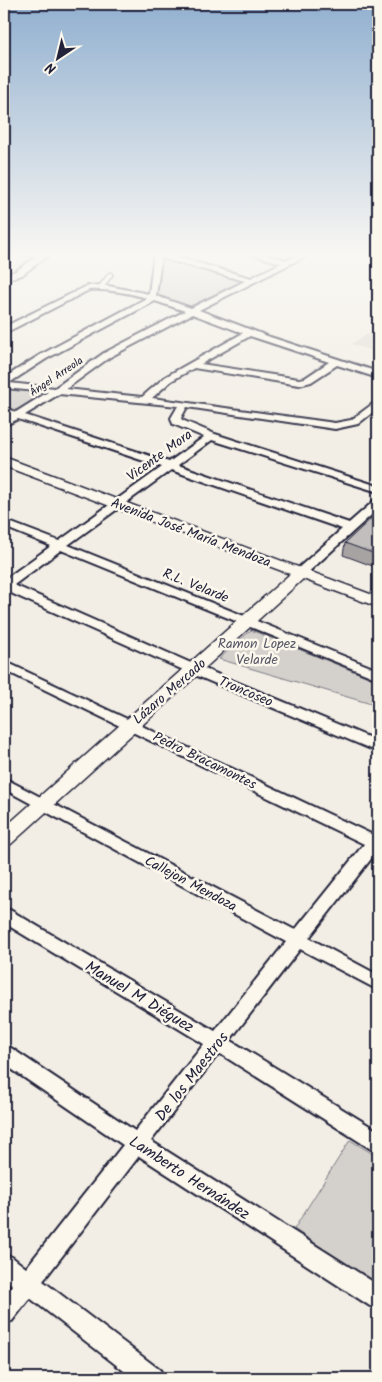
<svg xmlns="http://www.w3.org/2000/svg" width="382" height="1382" font-family="Kalam,sans-serif">
<rect width="100%" height="100%" fill="#f2eee5"/>
<filter id="ink" filterUnits="userSpaceOnUse"><feTurbulence type="fractalNoise" baseFrequency=".02" numOctaves="2"/><feDisplacementMap in="SourceGraphic" scale="10" xChannelSelector="R" yChannelSelector="G"/><feConvolveMatrix kernelMatrix="1 2 1 2 8 2 1 2 1" color-interpolation-filters="sRGB"/></filter>
<g filter="url(#ink)">
<path fill="#e0dcd6" d="M378 328V353L351 344Z"/>
<g fill="#d4d1cc" stroke="#7b7a84">
<path d="M163 258 241 281 190 306 157 296Z"/>
<path d="M4 388 44 393 14 412 4 409Z"/>
<path d="M251 630 378 681V706L219 659Z"/>
<path d="M350 1140 378 1157V1285L294 1229Z"/>
</g>
<g fill="none" stroke-linecap="round" stroke-linejoin="round">
<g stroke="#22223b" stroke-width="7">
<path id="service" d="M101 287 110 275"/>
</g>
<g stroke="#22223b" stroke-width="4">
<g id="minor">
<path d="M14 253H51L22 275 4 280V275L16 271 36 257Z"/>
<path d="M154 253H162L251 278 281 263 248 253H260L287 260 302 253H312L199 310 270 337 378 372V378L337 365 311 382 299 385 194 368 171 381 152 398 335 423 351 420 378 400V408L358 424 335 429 187 407 181 418 182 420 215 434 378 486V492L212 440 178 465 349 523 374 501 378 500V509L304 576H296L294 573 296 570 342 529 171 470 68 545 378 670V679L61 550 14 585 200 667 378 741V752L190 673 4 590V580L51 546 4 527V520L59 541 162 467 18 419 4 426V419L9 416 4 414V408L16 412 48 392 4 388V378L40 355 147 298C128 293 109 289 89 290L7 332 4 333V327L87 286 103 285 149 294ZM161 258 245 281 191 308 156 296ZM155 301 185 311 104 353 55 388 9 383 46 359ZM192 314 243 333 165 377 142 397 66 389 110 357ZM250 336 329 362 305 378 299 379 201 364ZM59 394 178 406 171 418 173 424 204 437 169 462 25 415Z"/>
<path d="M4 661 371 834 378 831V850L309 938 378 975V990L300 949 230 1040 378 1131V1151L371 1149 219 1053 151 1141 378 1285V1309L370 1306 139 1156 43 1281 160 1370 164 1378H133L30 1298 12 1321 4 1324V1295L12 1285 4 1278V1254L12 1257 26 1268 123 1145 4 1064V1046L11 1048 135 1131 204 1044 4 923V908L10 910 215 1031 286 942 4 789V778L295 930 364 844 4 670Z"/>
</g>
</g>
<g stroke="#22223b" stroke-width="3">
<path id="tertiary" d="M4 457 378 597V607L303 579 11 844 4 846V828L290 574 4 466Z"/>
</g>
<use href="#service" stroke="#fbf7ec" stroke-width="4.5"/>
<use href="#minor" fill="#fbf7ec" fill-rule="evenodd"/>
<use href="#tertiary" fill="#fbf7ec" fill-rule="evenodd"/>
</g>
<path fill="#a7a3a3" stroke="#22223b" d="M378 513V568L343 555 345 543Z"/>
<path fill="#c2bebe" stroke="#22223b" d="M378 513V555L345 543 376 514Z"/>
</g>
<linearGradient id="sky" x2="0" y2="1"><stop stop-color="#91b0d0"/><stop offset="0.57" stop-color="#f9f7f3"/><stop offset="1" stop-color="#f9f7f3" stop-opacity="0"/></linearGradient>
<rect width="382" height="446" fill="url(#sky)"/>
<g text-anchor="middle" stroke-width="5" stroke-linejoin="round" paint-order="stroke">
<g font-size="11" fill="#22223b" stroke="#fbf7ec">
<text transform="translate(56 376) rotate(-34)" y="4">Ángel Arreola</text>
</g>
<g font-size="14" fill="#22223b" stroke="#fbf7ec">
<text transform="translate(159 455) rotate(-36)" y="5">Vicente Mora</text>
<text transform="translate(191 532) rotate(21)" y="5">Avenida José María Mendoza</text>
<text transform="translate(196 585) rotate(22)" y="5">R.L. Velarde</text>
<text transform="translate(169 691) rotate(-41)" y="5">Lázaro Mercado</text>
<text transform="translate(246 691) rotate(23)" y="5">Troncoseo</text>
<text transform="translate(205 760) rotate(26)" y="5">Pedro Bracamontes</text>
<text transform="translate(191 883) rotate(28)" y="5">Callejon Mendoza</text>
</g>
<g font-size="14" fill="#575766" stroke="#fbf7ec">
<text x="257" y="648">Ramon Lopez<tspan x="257" dy="16">Velarde</tspan></text>
</g>
<g font-size="16" fill="#22223b" stroke="#fbf7ec">
<text transform="translate(140 996) rotate(31)" y="6">Manuel M Diéguez</text>
<text transform="translate(191 1076) rotate(-52)" y="6">De los Maestros</text>
<text transform="translate(190 1177) rotate(33)" y="6">Lamberto Hernández</text>
</g>
</g>
<rect width="382" height="1382" fill="none" stroke="#fbf7ec" stroke-width="20"/>
<rect x="10" y="10" width="362" height="1362" fill="none" stroke="#22223b" stroke-width="2" filter="url(#ink)"/>
<g transform="translate(58 58) rotate(215)" stroke="#fbf7ec" stroke-width="4" paint-order="stroke">
<path d="M0-4L9 19L0 12L-9 19Z" fill="#22223b"/>
<text y="-8" font-size="14" font-weight="bold" text-anchor="middle" fill="#22223b">N</text>
</g>
</svg>
